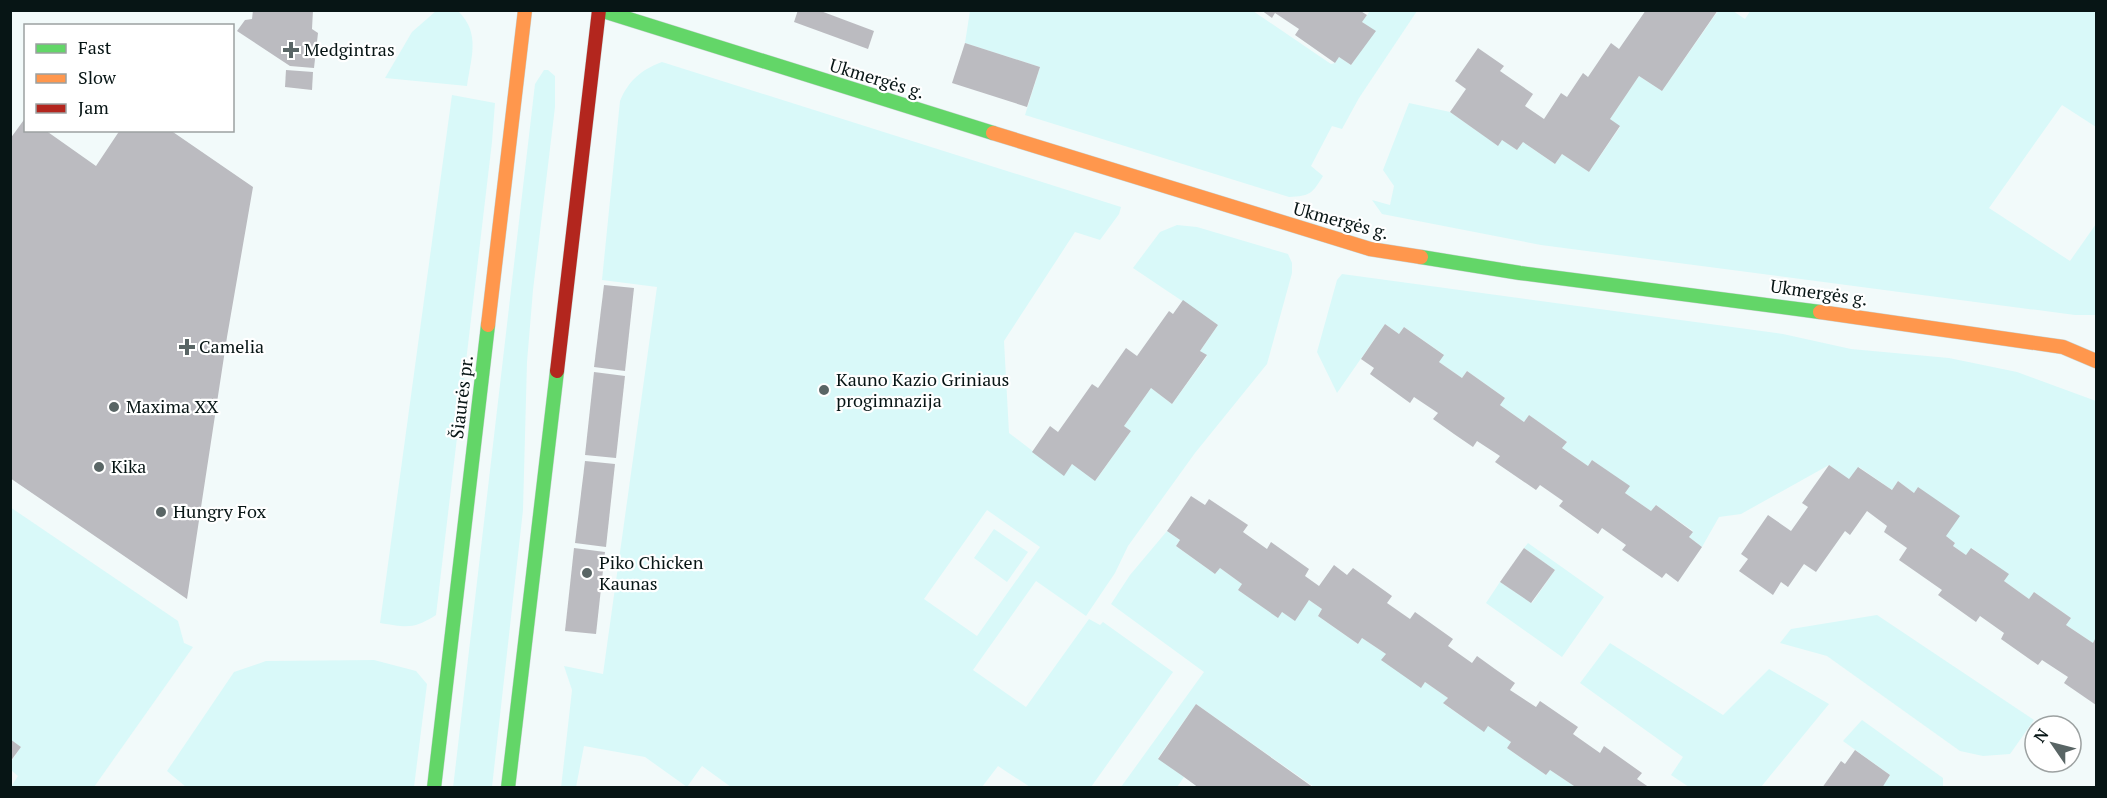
<svg xmlns="http://www.w3.org/2000/svg" width="2107" height="798" font-family="'PT Serif',serif">
<rect width="100%" height="100%" fill="#f2fafa"/>
<g fill="#d9f9f9" fill-rule="evenodd">
<path d="M1751 10 2096 12V127L2062 105 1989 208 2070 261 2096 224V315H2075L1541 245 1382 214 1372 200 1390 205 1394 186 1383 170 1409 103 1450 112 1497 145 1502 140 1517 150 1523 142 1555 164 1562 154 1589 172 1620 127 1610 119 1639 76 1662 91 1718 11H1733L1745 19Z"/>
<path d="M436 11H458C481 33 471 58 467 86L385 78 412 32Z"/>
<path d="M970 11H1253L1331 64 1335 63 1339 57 1351 65 1375 31 1362 22 1370 11H1417L1359 98 1342 129 1332 126 1311 166 1323 176C1312 194 1310 196 1289 197L1025 115 1040 67 965 43Z"/>
<path d="M662 62 1121 207 1119 214 1100 240 1075 232 1004 341 1009 433 1064 475 1072 464 1096 480 1131 431 1124 426 1151 388 1172 404 1207 356 1200 351 1218 325 1133 268 1160 232 1177 225 1197 227 1288 254 1292 263V273L1267 364 1195 453 1128 546 1115 573 1086 616 1036 581 973 670 1026 707 1089 619 1100 625 1103 622 1173 672 1091 787H1030L998 766 982 787H731L702 766 687 787 645 757 584 746 576 787 561 788 572 690 564 666 603 674 657 287 602 280 620 101C629 80 641 70 662 62ZM987 510 1040 547 977 636 924 599Z"/>
<path d="M544 70H548L555 76V107L533 290 527 362 523 510 492 787 453 788 535 84Z"/>
<path d="M452 95 495 103 492 142 436 615C413 630 406 627 380 623Z"/>
<path d="M1342 274 1783 334 1851 349 1949 358 2017 372 2096 401V637L2093 643 2066 625 2071 618 2034 592 2029 599 2004 581 2008 574 1972 548 1966 555 1953 546 1955 543 1946 536 1918 487 1914 493 1898 481 1892 490 1859 467 1849 479 1829 465 1741 514 1719 517 1702 547 1689 537 1693 531 1656 505 1651 511 1625 493 1629 486 1592 460 1588 466 1562 448 1567 442 1529 415 1524 422 1500 405 1505 398 1467 371 1462 378 1439 362 1443 354 1404 327 1399 334 1385 324 1337 393 1317 352 1337 280Z"/>
<path d="M10 507 178 621 184 643 193 647 94 787H11L18 776 11 770V762L21 747 10 739Z"/>
<path d="M994 529 1028 552 1007 582 974 558Z"/>
<path d="M1167 531 1180 540 1176 546 1215 574 1220 568 1242 584 1238 590 1278 617 1282 612 1295 620 1309 600 1322 609 1318 616 1358 644 1362 638 1386 654 1382 660 1421 687 1425 682 1448 698 1444 704 1483 731 1488 726 1511 742 1507 748 1546 775 1550 770 1574 786 1314 787 1196 704 1158 758 1184 777 1177 787H1121L1204 672 1111 604 1130 575Z"/>
<path d="M1528 543 1604 597 1562 657 1486 603 1500 582 1532 603 1555 570 1524 548Z"/>
<path d="M1877 615 2034 720 2010 754 1983 756 1960 751 1827 656 1780 643 1791 629Z"/>
<path d="M1610 643 1723 715 1769 669 1829 704 1761 787H1689L1671 775 1683 757 1580 683Z"/>
<path d="M374 660 416 671 427 684 414 787H186L167 771 234 672 266 661Z"/>
<path d="M1862 720 1943 778V787H1882L1890 775 1843 741Z"/>
</g>
<g fill="#bbbbc0">
<path d="M253 10H313L312 29 318 33 314 68 290 66 237 31 245 20 252 19Z"/>
<path d="M798 10H818L874 31 868 49 794 22Z"/>
<path d="M1261 10H1359L1367 15 1362 22 1376 31 1351 65 1339 57 1335 63 1295 35 1299 29 1275 13 1272 18Z"/>
<path d="M1646 10H1718L1662 91 1639 76 1610 119 1620 126 1589 172 1562 154 1555 164 1523 142 1517 150 1502 140 1498 146 1450 112 1466 89 1455 81 1478 48 1504 66 1500 71 1533 94 1525 106 1544 119 1561 93 1567 97 1583 73 1588 77 1611 43 1619 49Z"/>
<path d="M965 43 1040 67 1027 107 952 83Z"/>
<path d="M286 70 313 72 312 90 285 87Z"/>
<path d="M26 117V130H45L96 166 120 130H170L253 187 227 337 187 599 10 478V139Z"/>
<path d="M604 285 634 288 625 371 594 367Z"/>
<path d="M1183 300 1218 325 1200 351 1207 355 1172 404 1151 388 1124 426 1131 431 1095 481 1072 464 1064 476 1032 452 1050 426 1058 432 1092 384 1098 388 1126 348 1137 356 1169 311 1173 314Z"/>
<path d="M1385 324 1399 334 1404 327 1444 355 1439 362 1462 378 1467 371 1505 398 1500 405 1524 422 1529 415 1567 442 1562 448 1588 466 1592 460 1630 486 1625 493 1651 511 1656 505 1693 532 1689 537 1702 547 1678 582 1666 573 1662 578 1622 550 1626 545 1602 528 1598 534 1559 506 1563 501 1540 485 1536 490 1495 462 1500 456 1477 441 1473 447 1454 434 1433 419 1438 413 1414 397 1410 403 1370 374 1374 368 1361 359Z"/>
<path d="M594 372 625 376 616 458 585 455Z"/>
<path d="M585 461 615 464 606 547 575 543Z"/>
<path d="M1829 465 1849 479 1858 467 1892 490 1898 481 1914 493 1918 487 1960 516 1946 536 1955 543 1953 546 1966 555 1971 548 2009 574 2004 581 2029 599 2034 592 2071 618 2066 625 2093 643 2096 637V705L2064 683 2068 677 2042 660 2038 665 2001 639 2004 633 1980 616 1976 622 1938 595 1942 590 1899 560 1907 548 1884 532 1887 526 1867 511 1850 535 1845 531 1816 572 1804 564 1788 587 1781 582 1773 595 1739 571 1748 559 1741 554 1768 515 1791 531 1808 507 1802 503Z"/>
<path d="M1191 496 1205 505 1209 499 1248 525 1243 532 1267 549 1271 542 1309 569 1305 576 1319 586 1334 565 1347 575 1353 568 1392 596 1387 603 1410 619 1415 612 1453 639 1448 646 1472 663 1477 656 1495 669 1515 683 1510 690 1536 707 1540 701 1578 727 1573 734 1600 753 1604 746 1642 773 1637 779 1650 788H1573L1574 786 1550 770 1546 775 1507 748 1511 742 1488 726 1484 732 1443 703 1448 698 1425 682 1421 688 1381 660 1386 654 1362 638 1358 644 1318 616 1322 609 1309 600 1295 621 1282 612 1278 618 1238 590 1242 584 1220 568 1215 574 1176 546 1180 540 1167 531Z"/>
<path d="M574 548 605 552 596 634 565 631Z"/>
<path d="M1524 548 1555 570 1531 603 1500 582Z"/>
<path d="M1196 704 1314 788H1199L1184 777 1158 759Z"/>
<path d="M10 739 21 747 10 762Z"/>
<path d="M1855 750 1890 775 1882 788H1822L1841 761 1845 764Z"/>
</g>
<g fill="none" stroke-linecap="round" stroke-linejoin="round">
<g stroke="#cad5d4" stroke-width="15">
<g id="fast">
<path d="M600 10 993 133"/>
<path d="M1421 257 1520 273 1820 312"/>
<path d="M434 788 488 325"/>
<path d="M508 788 557 371"/>
</g>
</g>
<g stroke="#cad5d4" stroke-width="15">
<g id="slow">
<path d="M993 133 1370 249 1421 257"/>
<path d="M1820 312 2063 347 2096 361"/>
<path d="M488 325 525 10"/>
</g>
</g>
<g stroke="#cad5d4" stroke-width="15">
<path id="jam" d="M557 371 599 10"/>
</g>
<use href="#fast" stroke="#63d668" stroke-width="14"/>
<use href="#slow" stroke="#ff974d" stroke-width="14"/>
<use href="#jam" stroke="#b3261e" stroke-width="14"/>
</g>
<g fill="#596565" stroke="#fff" stroke-width="2">
<path d="M288 41h6v6h6v6h-6v6h-6v-6h-6v-6h6z"/>
<path d="M184 338h6v6h6v6h-6v6h-6v-6h-6v-6h6z"/>
<circle cx="824" cy="390" r="6"/>
<circle cx="114" cy="407" r="6"/>
<circle cx="99" cy="467" r="6"/>
<circle cx="161" cy="512" r="6"/>
<circle cx="587" cy="573" r="6"/>
</g>
<g text-anchor="middle" stroke-width="4.5" stroke-linejoin="round" paint-order="stroke">
<g font-size="18" fill="#071515" stroke="#fff" text-anchor="start">
<text x="304" y="56">Medgintras</text>
<text x="199" y="353">Camelia</text>
<text x="836" y="386">Kauno Kazio Griniaus<tspan x="836" dy="21">progimnazija</tspan></text>
<text x="126" y="413">Maxima XX</text>
<text x="111" y="473">Kika</text>
<text x="173" y="518">Hungry Fox</text>
<text x="599" y="569">Piko Chicken<tspan x="599" dy="21">Kaunas</tspan></text>
</g>
<g font-size="18" fill="#071515" stroke="#fff">
<text transform="translate(877 79) rotate(17)" y="6">Ukmergės g.</text>
<text transform="translate(1341 221) rotate(15)" y="6">Ukmergės g.</text>
<text transform="translate(1819 293) rotate(8)" y="6">Ukmergės g.</text>
<text transform="translate(462 397) rotate(-83)" y="6">Šiaurės pr.</text>
</g>
</g>
<rect width="2107" height="798" fill="none" stroke="#071515" stroke-width="24"/>
<rect x="24" y="24" width="210" height="108" fill="#ffffff" stroke="#9ca1a1" stroke-width="1.5"/>
<rect x="36" y="44" width="30" height="9" fill="#63d668" stroke="#9ca1a1" stroke-width="1.5"/>
<text x="78" y="54" font-size="18" fill="#071515">Fast</text>
<rect x="36" y="74" width="30" height="9" fill="#ff974d" stroke="#9ca1a1" stroke-width="1.5"/>
<text x="78" y="84" font-size="18" fill="#071515">Slow</text>
<rect x="36" y="104" width="30" height="9" fill="#b3261e" stroke="#9ca1a1" stroke-width="1.5"/>
<text x="78" y="114" font-size="18" fill="#071515">Jam</text>
<g transform="translate(2053 744) rotate(305)"><circle r="28" fill="#ffffff" stroke="#9ca1a1" stroke-width="1.5"/>
<path d="M0-4.5L10 22L0 15L-10 22Z" fill="#596565"/>
<text y="-9" font-size="16" font-weight="bold" text-anchor="middle" fill="#071515">N</text>
</g>
</svg>
